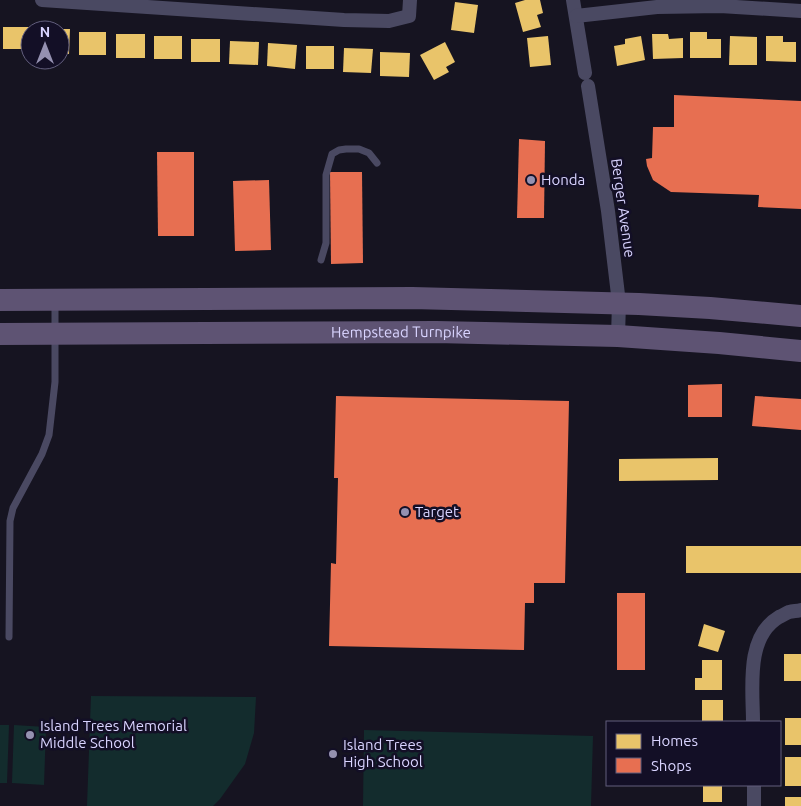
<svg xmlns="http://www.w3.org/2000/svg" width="801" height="806" font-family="Ubuntu,sans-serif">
<rect width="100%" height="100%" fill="#161421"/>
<g fill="#132c2d">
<path d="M91 696 256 697 254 733 245 764 220 799 213 806H87Z"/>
<path d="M0 725H9L7 783H0Z"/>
<path d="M14 725 46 727 44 785 12 783Z"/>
<path d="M364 730 593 736 591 806H363Z"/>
</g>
<g fill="#e9c46a">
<path d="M525 0H540L543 13 537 15 541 27 523 32 515 3Z"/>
<path d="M455 2 478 5 474 33 451 30Z"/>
<path d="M3 27H31V30H30V49H3Z"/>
<path d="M60 29H70L69 54 60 53Z"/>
<rect x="79" y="32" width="27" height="23"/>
<path d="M690 32H707V39H721V58H690Z"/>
<rect x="116" y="34" width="29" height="24"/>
<path d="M652 34H668L669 39 683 38V58L653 59Z"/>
<rect x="154" y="36" width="28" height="23"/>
<path d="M548 36 551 65 530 67 527 38Z"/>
<path d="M641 36 645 60 617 66 614 46 625 44V39Z"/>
<path d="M730 36 757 37V65H729Z"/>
<path d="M766 36H783V42H796V62L766 61Z"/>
<rect x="191" y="39" width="29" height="23"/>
<path d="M230 41 259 42 258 65 229 64Z"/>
<path d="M445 42 455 62 446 67 449 72 434 80 420 55Z"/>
<path d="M268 43 297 45 295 69 267 66Z"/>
<rect x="306" y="46" width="28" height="23"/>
<path d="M344 48 373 49 371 73 343 72Z"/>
<path d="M380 52 410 53 409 77 380 76Z"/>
<path d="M718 458V480L619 481V459Z"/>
<rect x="686" y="546" width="115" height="27"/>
<path d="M704 624 725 631 718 652 698 646Z"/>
<rect x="784" y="654" width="17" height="27"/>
<path d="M702 660H722V690H695V678H702Z"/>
<rect x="702" y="700" width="21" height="22"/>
<rect x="785" y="718" width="16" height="27"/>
<rect x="785" y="757" width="16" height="29"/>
<rect x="703" y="785" width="19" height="17"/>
<rect x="785" y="797" width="16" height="9"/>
</g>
<g fill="#e76f51">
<path d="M674 95 801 101V209L758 207 759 195 671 192 653 180 647 166 646 159 652 158 653 127H674Z"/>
<path d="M519 139 545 141 544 218H517Z"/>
<path d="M157 152H194V236H158Z"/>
<path d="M330 172H362L363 263 331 264Z"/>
<path d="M269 180 271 250 235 251 233 181Z"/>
<path d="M722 384V417H688V385Z"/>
<path d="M336 396 569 401 565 583H534V603H525L524 650 329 646 331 563 336 564 338 478H334Z"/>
<path d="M755 396 801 399V430L752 426Z"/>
<rect x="617" y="593" width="28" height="77"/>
</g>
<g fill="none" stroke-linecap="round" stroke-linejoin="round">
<g stroke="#4a4962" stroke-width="7">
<path d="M321 260 326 243V175L332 154 339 150 346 149H359L369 153 377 163"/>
<path d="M9 637 10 521 13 508 42 454 49 435 55 382V304"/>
</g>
<g stroke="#4a4962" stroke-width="14">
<path d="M42 0 344 20 389 21 409 16 410 0"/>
<path d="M573 0 585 73"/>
<path d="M576 16 657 7 720 6 801 11"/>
<path d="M588 86 608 211 619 303 618 336"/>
<path d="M753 722C753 689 745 637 779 617 782 616 786 613 789 612 793 611 797 611 801 610"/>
<path d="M754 785V806"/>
</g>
<g stroke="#5e5373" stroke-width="22">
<path d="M0 300 412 298 639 304 710 308 801 316"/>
<path id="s1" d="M0 334 436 332 618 336 719 343 801 351"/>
</g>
</g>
<g fill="#9591b1" stroke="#130f26" stroke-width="2">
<circle cx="531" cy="180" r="5"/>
<circle cx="405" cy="512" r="5"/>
<circle cx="30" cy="735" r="5"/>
<circle cx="333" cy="754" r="5"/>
</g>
<g text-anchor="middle" stroke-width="5" stroke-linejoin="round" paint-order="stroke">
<g font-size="15" fill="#d9d4ff" stroke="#130f26" text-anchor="start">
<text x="541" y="185">Honda</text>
<text x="415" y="517">Target</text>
<text x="40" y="731">Island Trees Memorial<tspan x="40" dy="17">Middle School</tspan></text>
<text x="343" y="750">Island Trees<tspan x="343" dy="17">High School</tspan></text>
</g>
<g font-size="15" fill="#d9d4ff" stroke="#130f26">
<text transform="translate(623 208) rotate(82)" y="5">Berger Avenue</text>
<text dy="5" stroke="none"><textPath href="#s1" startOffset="401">Hempstead Turnpike</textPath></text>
</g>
</g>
<rect x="606" y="721" width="175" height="65" fill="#130f26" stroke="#625e7d"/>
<rect x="616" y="734" width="25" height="15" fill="#e9c46a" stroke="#625e7d"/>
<text x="651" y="746" font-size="15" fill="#d9d4ff">Homes</text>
<rect x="616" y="758" width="25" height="15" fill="#e76f51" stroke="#625e7d"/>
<text x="651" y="771" font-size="15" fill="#d9d4ff">Shops</text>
<g transform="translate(45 45)"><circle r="24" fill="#130f26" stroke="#625e7d"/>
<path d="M0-4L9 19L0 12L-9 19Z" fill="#9591b1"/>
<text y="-8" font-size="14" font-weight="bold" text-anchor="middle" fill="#d9d4ff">N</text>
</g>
</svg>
